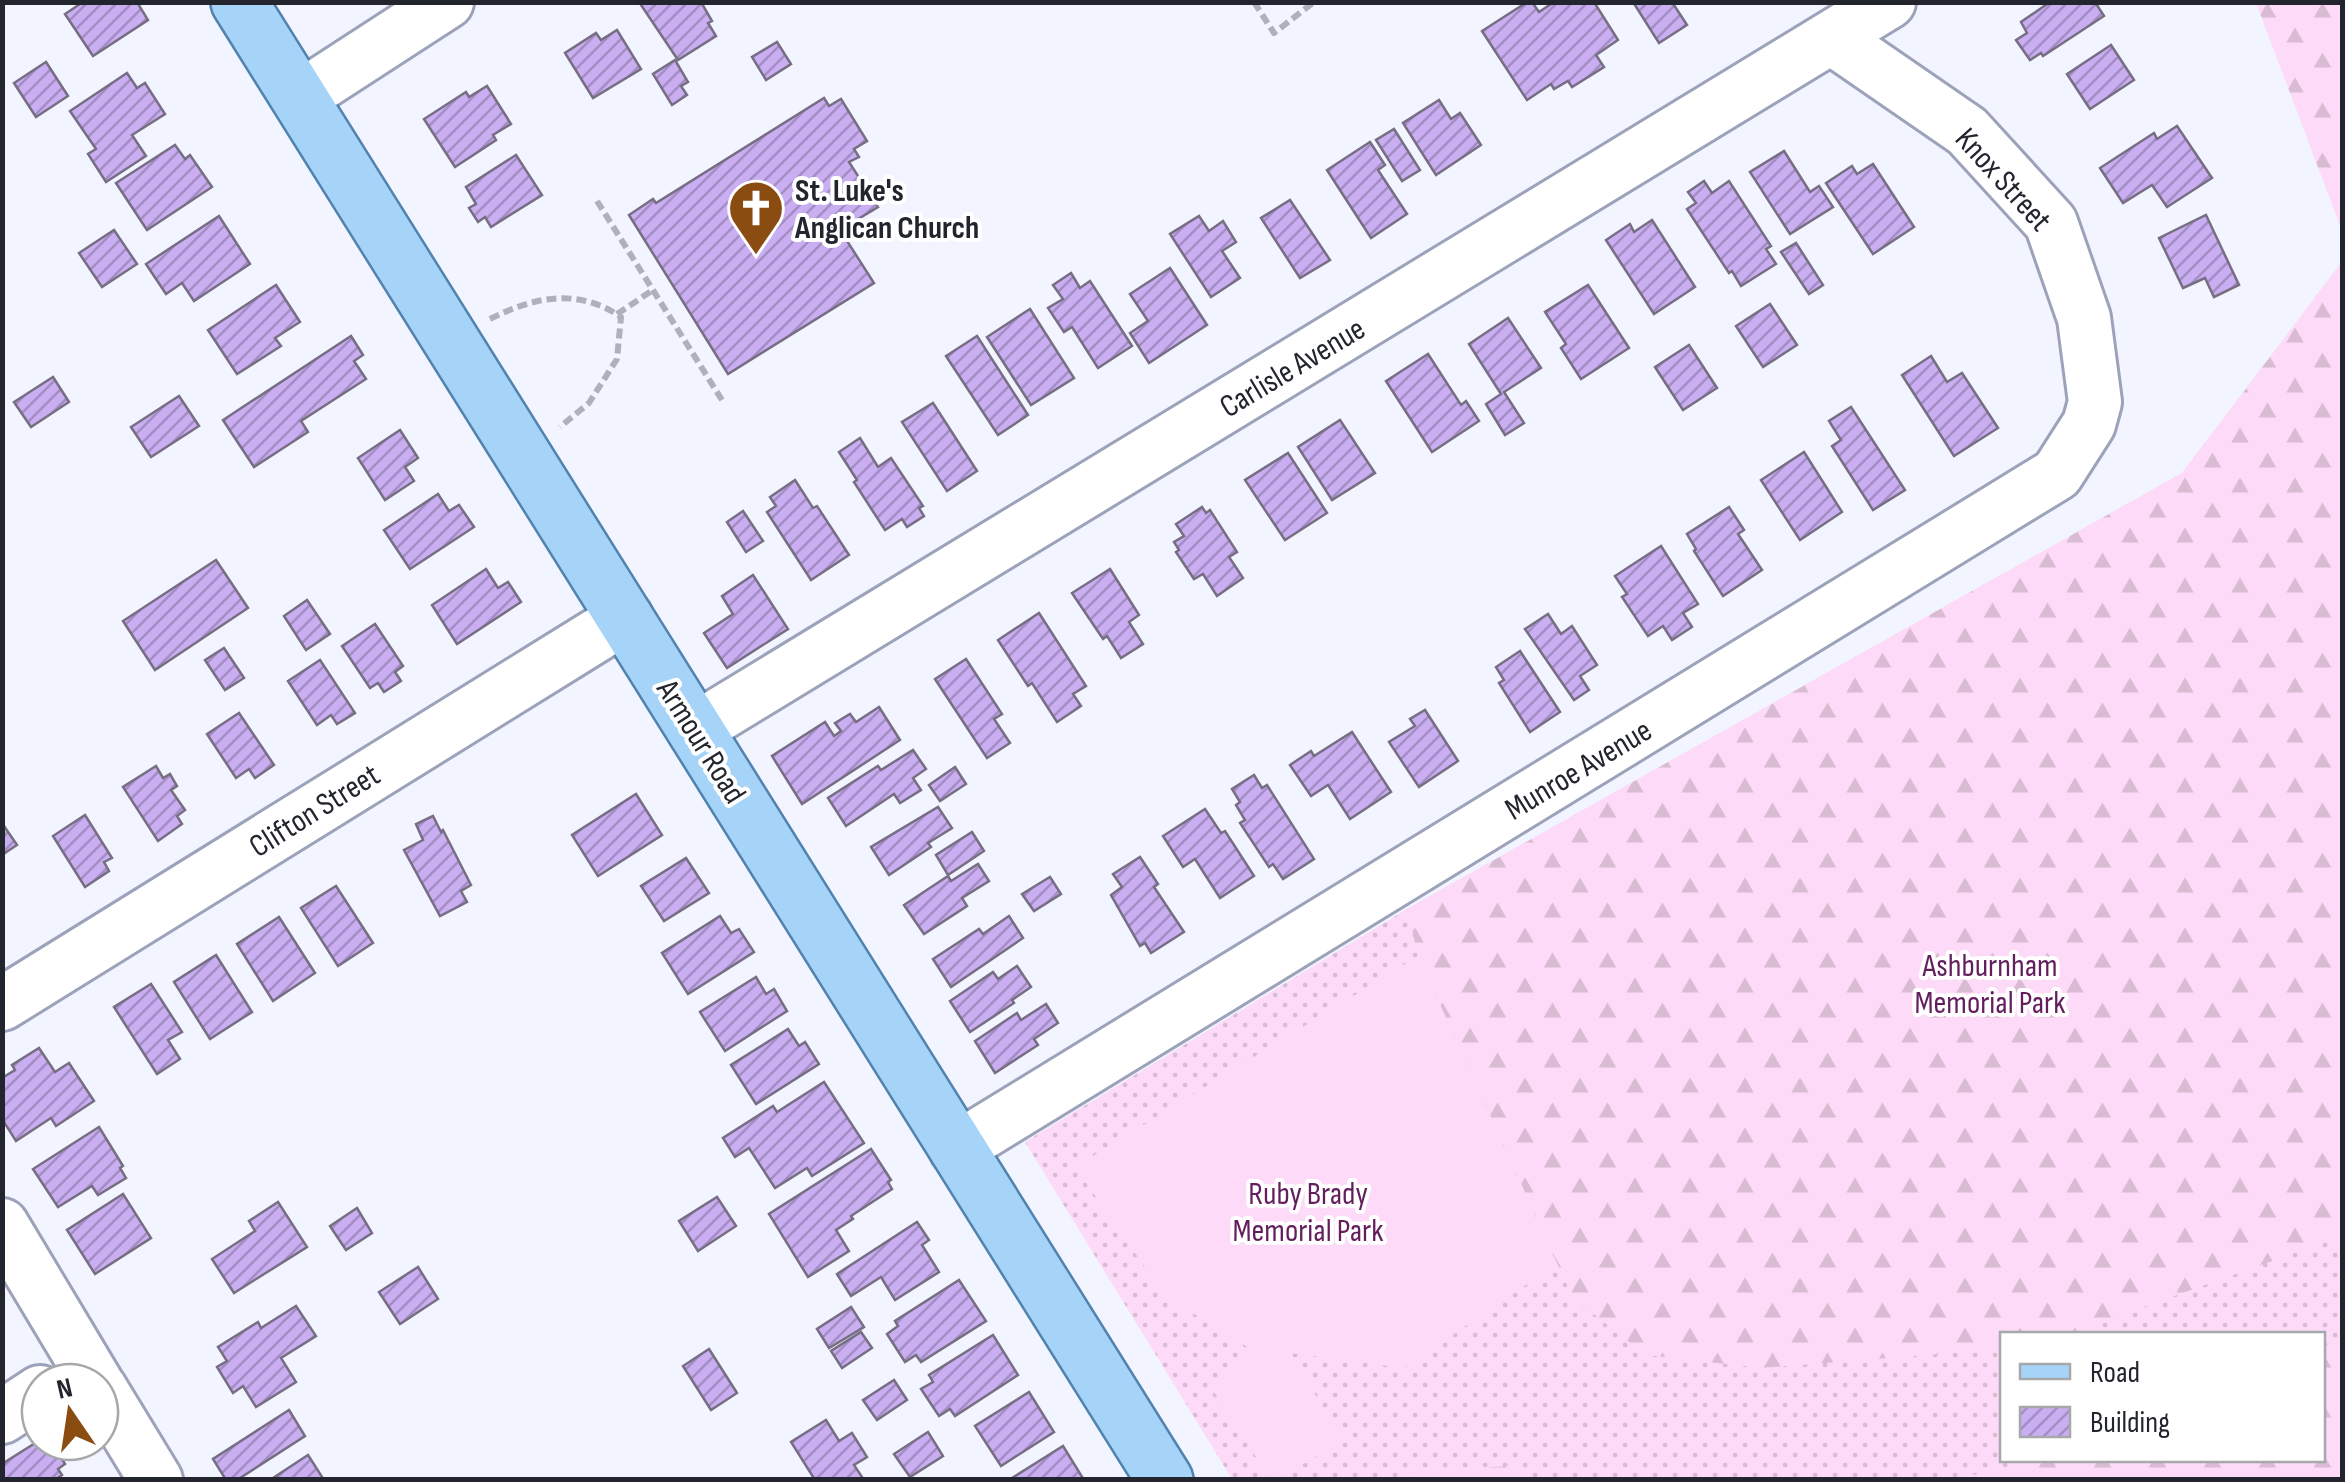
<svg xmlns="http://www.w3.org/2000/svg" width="2345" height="1482" font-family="'Sofia Sans Condensed',sans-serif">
<defs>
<pattern id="grass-dots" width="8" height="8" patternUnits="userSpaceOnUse" patternTransform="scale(2.5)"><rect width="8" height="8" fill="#fddaf7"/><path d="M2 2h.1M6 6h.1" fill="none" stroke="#d9bbd4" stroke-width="1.8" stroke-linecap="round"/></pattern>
<pattern id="forest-firs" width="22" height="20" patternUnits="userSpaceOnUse" patternTransform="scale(2.5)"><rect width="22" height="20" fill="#fddaf7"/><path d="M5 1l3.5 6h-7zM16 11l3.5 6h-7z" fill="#d9bbd4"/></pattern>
<pattern id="building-hatch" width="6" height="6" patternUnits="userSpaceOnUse" patternTransform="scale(2.5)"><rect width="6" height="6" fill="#c9aef1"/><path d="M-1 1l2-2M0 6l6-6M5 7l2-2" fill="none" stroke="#a38dc4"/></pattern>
</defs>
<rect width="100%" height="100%" fill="#f2f5ff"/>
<path fill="url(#grass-dots)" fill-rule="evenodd" d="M2342 262V1479H1232L1025 1142 1407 909 2182 473ZM2002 1334H2322V1460H2002Z"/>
<g fill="url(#forest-firs)">
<path d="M2256 3H2342V232V231Z"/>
<path d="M2342 262V1236L2068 1334H2002V1349L1762 1368 1646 1355 1573 1298 1418 956 1407 909 2182 473Z"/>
<path d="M2342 1339V1479H1957L2036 1460H2322L2323 1347Z"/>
<path d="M1516 1466 1533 1479H1389L1426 1470Z"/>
</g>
<path fill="#fddaf7" d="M1418 956 1557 1264 1404 1368 1289 1353 1344 1440 1278 1479H1270L1209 1384 1258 1349 1249 1348 1165 1296 1075 1167Z"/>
<g fill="url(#building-hatch)" stroke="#776e84" stroke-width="2.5">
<path d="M83 2H137L148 20 93 56 65 14Z"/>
<path d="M639 2H701L712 21 708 23 716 36 678 60Z"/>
<path d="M1527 2H1532L1539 12 1554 2H1594L1618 40 1596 55 1604 67 1572 87 1568 81 1554 89 1551 84 1527 100 1482 31Z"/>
<path d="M1633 2H1672L1687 25 1659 43Z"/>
<path d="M2050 2H2095L2104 16 2043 56 2041 53 2030 60 2016 40 2027 33 2021 22Z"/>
<path d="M617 30 641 69 593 98 565 53 596 33 601 40Z"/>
<path d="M777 42 791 64 766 80 752 57Z"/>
<path d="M2111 45 2134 80 2090 109 2067 74Z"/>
<path d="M675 60 688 82 681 86 687 95 672 105 653 74Z"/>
<path d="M46 62 68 96 36 117 14 83Z"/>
<path d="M127 73 137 88 145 83 165 114 132 135 146 156 106 182 88 154 96 149 70 111Z"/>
<path d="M487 86 511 124 493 135 496 140 455 167 424 119 466 92 469 97Z"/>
<path d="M824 98 829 106 841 99 867 141 854 149 859 157 849 162 878 207 840 230 874 283 728 374 629 215 653 199 656 203Z"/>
<path d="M1439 100 1451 119 1460 113 1481 145 1436 175 1403 123Z"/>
<path d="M2177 126 2212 178 2167 207 2152 185 2123 203 2100 168 2154 133 2157 139Z"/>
<path d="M1394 129 1420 170 1402 181 1376 140Z"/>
<path d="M1370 142 1385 165 1378 170 1407 214 1371 238 1327 170Z"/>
<path d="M175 145 185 159 190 155 212 187 147 230 116 183Z"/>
<path d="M1784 151 1810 192 1819 186 1833 207 1790 234 1750 172Z"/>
<path d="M516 155 542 195 491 227 485 217 478 222 469 208 476 204 466 187Z"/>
<path d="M1873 164 1914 227 1873 254 1826 183 1852 166 1857 174Z"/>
<path d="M1704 181 1712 193 1729 181 1771 246 1766 249 1776 264 1741 286 1732 271 1729 273 1687 209 1696 203 1688 192Z"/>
<path d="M1290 200 1330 260 1300 278 1261 218Z"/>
<path d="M2206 215 2239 285 2214 297 2205 278 2183 288 2159 238Z"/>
<path d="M219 216 250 264 194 301 182 283 166 294 146 264Z"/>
<path d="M1199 216 1209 231 1223 221 1236 242 1222 251 1240 278 1211 297 1170 234Z"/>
<path d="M1652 220 1695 287 1654 314 1606 240 1630 224 1634 232Z"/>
<path d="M114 230 137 264 102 287 79 253Z"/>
<path d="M1796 243 1823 285 1809 294 1781 252Z"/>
<path d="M1170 268 1207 325 1149 363 1130 333 1148 321 1130 294Z"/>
<path d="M1071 273 1080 288 1090 281 1132 346 1098 368 1072 327 1064 332 1048 308 1063 299 1053 285Z"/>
<path d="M276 285 300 322 275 338 281 346 237 374 208 330Z"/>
<path d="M1588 285 1629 348 1581 379 1561 348 1566 344 1545 312Z"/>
<path d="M1770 304 1797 345 1763 367 1736 326Z"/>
<path d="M1030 309 1074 378 1031 405 987 337Z"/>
<path d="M1508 318 1541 368 1504 392 1524 423 1505 435 1486 404 1501 394 1469 344Z"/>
<path d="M351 336 363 355 354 361 366 379 301 421 308 432 254 467 223 420Z"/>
<path d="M977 336 1028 415 998 435 946 356Z"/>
<path d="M1689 345 1717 388 1683 410 1655 367Z"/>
<path d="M1428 354 1461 405 1466 401 1479 421 1432 452 1386 381Z"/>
<path d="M1931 356 1947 382 1962 373 1998 428 1954 456 1902 375Z"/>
<path d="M53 377 69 402 31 427 14 402Z"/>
<path d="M179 396 199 426 151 457 131 427Z"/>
<path d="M933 403 977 471 947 491 902 422Z"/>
<path d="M1851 407 1905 490 1873 510 1832 446 1841 440 1829 421Z"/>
<path d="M1340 420 1375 473 1332 500 1298 447Z"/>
<path d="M400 430 418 458 405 467 414 481 385 500 358 458Z"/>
<path d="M860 438 878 467 891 458 923 506 919 508 924 516 907 527 902 519 885 530 854 482 857 480 839 452Z"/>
<path d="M1804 452 1842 512 1800 540 1761 480Z"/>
<path d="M1288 453 1327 513 1285 540 1245 480Z"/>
<path d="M795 480 813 508 817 506 849 555 811 580 767 512 776 506 770 497Z"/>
<path d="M438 494 449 511 459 505 474 527 410 569 384 530Z"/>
<path d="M1202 507 1206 513 1210 510 1237 552 1229 557 1243 578 1217 596 1203 574 1194 579 1176 552 1179 550 1174 542 1184 536 1176 524Z"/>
<path d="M1729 507 1744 530 1738 534 1762 570 1723 596 1694 551 1696 549 1687 534Z"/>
<path d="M743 511 763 541 746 552 727 522Z"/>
<path d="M1661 546 1698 604 1683 613 1692 627 1672 640 1663 626 1648 636 1622 597 1627 594 1615 576Z"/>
<path d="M216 560 248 608 155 670 123 621Z"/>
<path d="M486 569 498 588 508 582 521 602 457 644 432 605Z"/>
<path d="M1110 569 1139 615 1129 622 1143 644 1121 658 1107 636 1103 639 1072 593Z"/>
<path d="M753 575 788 629 727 668 704 633 733 614 722 596Z"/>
<path d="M307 600 330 634 306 650 284 616Z"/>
<path d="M1039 613 1086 686 1073 694 1081 706 1057 722 1032 683 1028 686 998 640Z"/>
<path d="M1548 614 1561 634 1572 626 1597 665 1580 676 1589 690 1574 700 1525 629Z"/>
<path d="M375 624 403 666 395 672 401 681 384 692 378 683 370 688 342 646Z"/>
<path d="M224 648 244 678 225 690 205 660Z"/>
<path d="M1520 651 1560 712 1530 732 1499 683 1504 680 1496 667Z"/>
<path d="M966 659 1002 714 994 719 1010 743 987 758 935 679Z"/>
<path d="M320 660 355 713 337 724 331 715 317 725 288 681Z"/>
<path d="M879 707 900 740 802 804 772 756 825 722 834 736 841 731 835 723 850 714 856 722Z"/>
<path d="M1425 710 1458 761 1419 787 1389 742 1415 726 1410 719Z"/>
<path d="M239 713 274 765 255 778 249 769 236 778 207 734Z"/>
<path d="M1352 732 1391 792 1350 819 1328 785 1311 796 1290 765 1311 751 1314 756Z"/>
<path d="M913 750 926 769 913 778 921 790 900 803 894 794 846 826 828 798 878 766 881 770Z"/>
<path d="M156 766 163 778 170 774 177 786 171 790 185 810 177 816 182 824 158 841 123 787Z"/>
<path d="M955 767 966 784 940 801 929 785Z"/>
<path d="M1254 775 1262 788 1267 785 1314 859 1283 879 1273 864 1269 867 1240 823 1245 820 1236 805 1240 802 1232 789Z"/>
<path d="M636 794 662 835 598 876 572 835Z"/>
<path d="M938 807 952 828 928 843 931 847 889 875 871 847Z"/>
<path d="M1205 809 1221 833 1225 831 1254 876 1220 898 1195 859 1183 867 1163 836Z"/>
<path d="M85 815 112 858 104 862 109 871 85 887 53 836Z"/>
<path d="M433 816 441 832 443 830 471 885 461 891 467 902 440 916 404 850 423 840 416 824Z"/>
<path d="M4 826 17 845 2 855V827Z"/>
<path d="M972 832 984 851 948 875 936 855Z"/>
<path d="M1140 857 1158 884 1154 887 1184 932 1151 953 1145 943 1140 946 1111 895 1122 887 1113 874Z"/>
<path d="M686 858 709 893 664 921 641 886Z"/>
<path d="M978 864 989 881 962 898 967 906 924 934 904 905 948 876 951 881Z"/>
<path d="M1050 877 1061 894 1034 911 1022 894Z"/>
<path d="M336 886 373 943 338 966 301 908Z"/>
<path d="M720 916 731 933 739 929 754 952 688 994 662 953Z"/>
<path d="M1009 916 1023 938 951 987 933 959 979 929 983 934Z"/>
<path d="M279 917 315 973 273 1001 237 944Z"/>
<path d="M216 955 252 1012 210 1039 174 982Z"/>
<path d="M1017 966 1031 987 1012 1000 1014 1003 970 1032 950 1001 993 972 998 979Z"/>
<path d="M756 977 766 994 774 989 787 1011 725 1051 700 1012Z"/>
<path d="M151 984 182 1032 168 1040 180 1059 157 1074 114 1007Z"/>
<path d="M1046 1004 1058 1023 1034 1039 1038 1045 995 1073 975 1041 1017 1013 1021 1020Z"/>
<path d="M788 1029 799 1046 805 1042 819 1064 756 1104 731 1065Z"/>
<path d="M39 1048 55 1072 69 1063 94 1101 56 1126 51 1118 16 1141 2 1119V1078L15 1070 12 1065Z"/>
<path d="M824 1082 864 1143 812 1176 807 1168 775 1188 749 1148 735 1157 723 1138 773 1106 777 1112Z"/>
<path d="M99 1127 123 1166 120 1168 126 1178 98 1195 92 1186 58 1207 33 1169Z"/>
<path d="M871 1149 891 1180 888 1182 892 1189 851 1216 853 1219 836 1230 849 1251 808 1277 769 1214Z"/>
<path d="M123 1194 151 1238 95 1274 67 1230Z"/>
<path d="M717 1197 736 1226 698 1251 679 1221Z"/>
<path d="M278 1202 307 1247 234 1293 212 1259 255 1231 249 1221Z"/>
<path d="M357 1208 372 1233 346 1250 330 1226Z"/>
<path d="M917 1222 929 1240 922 1245 939 1272 895 1300 881 1277 851 1296 837 1274Z"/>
<path d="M418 1267 438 1299 400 1324 379 1292Z"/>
<path d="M959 1280 986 1321 921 1362 916 1355 905 1362 887 1334 898 1326 895 1321Z"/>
<path d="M296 1306 316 1336 281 1358 296 1382 256 1407 243 1386 233 1393 217 1367 227 1361 218 1347 258 1322 261 1328Z"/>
<path d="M851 1307 864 1327 829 1348 817 1329Z"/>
<path d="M861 1332 872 1348 842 1368 831 1351Z"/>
<path d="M993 1335 1018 1375 955 1416 950 1409 939 1416 921 1389 933 1382 929 1375Z"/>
<path d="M709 1349 737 1393 711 1410 683 1366Z"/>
<path d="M894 1380 907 1400 877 1420 863 1400Z"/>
<path d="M1029 1392 1054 1432 1001 1466 975 1426Z"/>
<path d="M289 1410 305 1436 237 1480H226L213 1459Z"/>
<path d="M826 1420 839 1441 852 1433 867 1457 854 1465 864 1480H815L791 1442Z"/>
<path d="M928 1432 943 1456 910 1477 894 1454Z"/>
<path d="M40 1440 51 1442 65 1464 58 1469 62 1475 55 1480H2V1464Z"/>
<path d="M1063 1446 1084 1480H1009Z"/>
<path d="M308 1455 324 1480H270Z"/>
</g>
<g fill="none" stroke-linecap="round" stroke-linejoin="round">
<g stroke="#9ca2b9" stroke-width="58">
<g id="minor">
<path d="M299 98 447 2"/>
<path d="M694 730 1889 2"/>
<path d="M2 1004 626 617"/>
<path d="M956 1149 2057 474 2089 424 2095 402 2084 318 2051 223 1967 131 1832 38"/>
<path d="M2 1225 96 1382"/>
<path d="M100 1388 156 1480"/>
<path d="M2 1417 40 1392"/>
</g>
</g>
<g stroke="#5183ae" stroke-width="60">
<path id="major" d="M239 2 1165 1480"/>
</g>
<g stroke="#aeb1bb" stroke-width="6" stroke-dasharray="10 5" stroke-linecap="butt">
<path d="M1254 2 1274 33 1314 2"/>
<path d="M597 201 722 400"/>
<path d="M617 314 653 290"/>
<path d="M490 319C534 297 577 287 621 317L617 359 589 403 560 427"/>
</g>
<use href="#minor" stroke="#fff" stroke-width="52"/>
<use href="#major" stroke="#a6d3f8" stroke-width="55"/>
</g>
<defs>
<g id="church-pin" transform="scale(2.875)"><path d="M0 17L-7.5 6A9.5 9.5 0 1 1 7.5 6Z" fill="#8b4c12" stroke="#fff"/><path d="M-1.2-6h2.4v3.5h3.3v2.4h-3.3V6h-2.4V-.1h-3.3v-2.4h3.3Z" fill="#fff"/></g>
</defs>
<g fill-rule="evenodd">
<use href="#church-pin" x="756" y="208"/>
</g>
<g text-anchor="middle" stroke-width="8" stroke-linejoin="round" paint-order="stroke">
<g font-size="32" fill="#22252d" stroke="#fff">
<text transform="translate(2004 179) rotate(48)" y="11">Knox Street</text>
<text transform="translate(1292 367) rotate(-31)" y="11">Carlisle Avenue</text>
<text transform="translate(702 741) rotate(58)" y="11">Armour Road</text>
<text transform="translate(1578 769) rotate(-31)" y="11">Munroe Avenue</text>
<text transform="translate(314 810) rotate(-32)" y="11">Clifton Street</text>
</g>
<g font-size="32" font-weight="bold" fill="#22252d" stroke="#fff" text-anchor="start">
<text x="795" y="201">St. Luke's<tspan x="795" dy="37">Anglican Church</tspan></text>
</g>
<g font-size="32" fill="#631e5d" stroke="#fff">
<text x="1990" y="976">Ashburnham<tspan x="1990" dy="37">Memorial Park</tspan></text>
<text x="1308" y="1204">Ruby Brady<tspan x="1308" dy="37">Memorial Park</tspan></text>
</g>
</g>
<rect width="2345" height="1482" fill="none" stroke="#22252d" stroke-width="10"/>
<rect x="2000" y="1332" width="325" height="130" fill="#ffffff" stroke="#a7a8ab" stroke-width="2.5"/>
<rect x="2020" y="1364" width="50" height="15" fill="#a6d3f8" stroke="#a7a8ab" stroke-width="2.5"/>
<text x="2090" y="1382" font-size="30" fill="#22252d">Road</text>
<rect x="2020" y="1407" width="50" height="30" fill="url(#building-hatch)" stroke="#a7a8ab" stroke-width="2.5"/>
<text x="2090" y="1432" font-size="30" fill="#22252d">Building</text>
<g transform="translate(70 1412) rotate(347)"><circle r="48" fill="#ffffff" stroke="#a7a8ab" stroke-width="2.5"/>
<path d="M0-8L18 38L0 25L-18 38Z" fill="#8b4c12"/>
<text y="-15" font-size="28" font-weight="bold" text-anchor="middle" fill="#22252d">N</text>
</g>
</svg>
